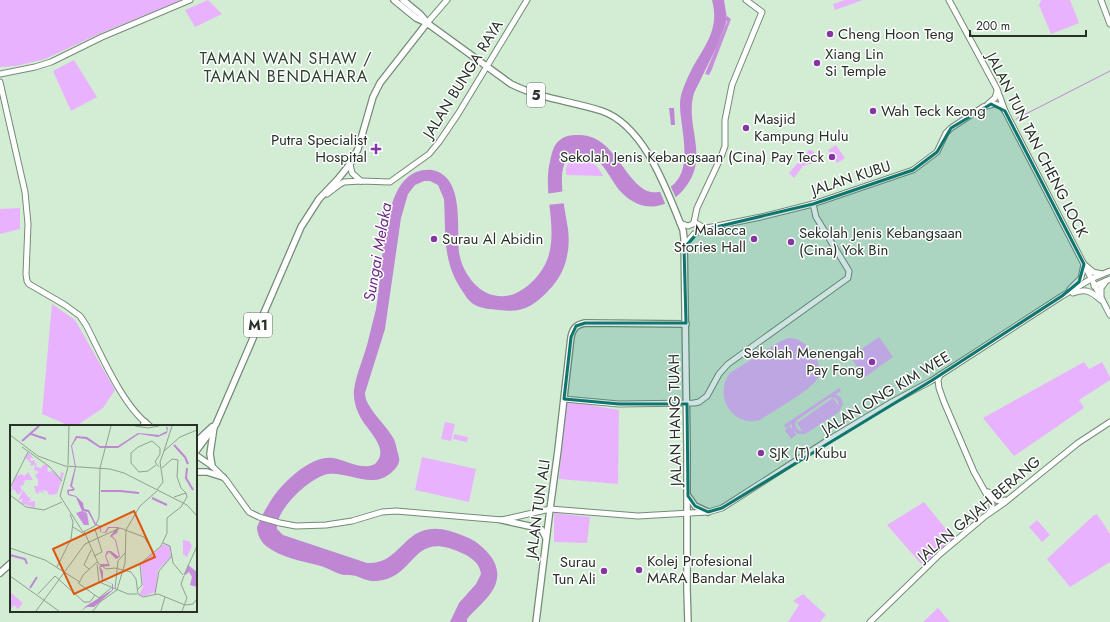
<svg xmlns="http://www.w3.org/2000/svg" width="1110" height="622" font-family="Jost,sans-serif">
<rect width="100%" height="100%" fill="#d3edd5"/>
<g fill="#e9b2fe" fill-rule="evenodd">
<path d="M0 0H182L99 34 45 59 16 66 0 67Z"/>
<path d="M208 0 222 14 195 27 185 10Z"/>
<path d="M845 0H863L835 10 833 4Z"/>
<path d="M1041 0H1070L1079 23 1051 34 1039 5Z"/>
<path d="M74 60 97 97 71 111 53 71Z"/>
<path d="M836 145 845 158 837 163 828 150Z"/>
<path d="M809 150H812L820 161 803 166 794 178 789 173Z"/>
<path d="M583 159C595 163 597 165 603 176L566 175C565 162 570 161 583 159Z"/>
<path d="M20 208V229L0 234V209Z"/>
<path d="M52 304 75 320 115 390 103 408 76 426H70L42 414Z"/>
<path d="M879 337 893 357 865 377 850 357Z"/>
<path d="M788 338C799 338 807 344 813 353 818 360 821 368 819 376 815 388 772 412 760 420 732 428 713 395 730 373L779 342Z"/>
<path d="M1084 362 1089 369 1102 362 1110 377V380L1079 400 1084 408 1014 456 983 418Z"/>
<path d="M839 388 841 391 836 394 841 398 843 404 839 412 805 434H798L794 431 796 435 791 439 785 430 790 426 792 429V424L786 428 784 425ZM829 398C835 396 839 400 839 406L833 398 797 423 802 431 798 430 795 424 797 420Z"/>
<path d="M566 401 619 410 618 484 559 479Z"/>
<path d="M445 422 455 424 451 441 441 439Z"/>
<path d="M454 434 468 437 467 442 453 439Z"/>
<path d="M422 457 476 469 469 502 415 490Z"/>
<path d="M924 502 954 539 923 566 887 525Z"/>
<path d="M554 513 590 517 587 543 554 542Z"/>
<path d="M1097 514 1110 534V562L1070 587 1047 559 1093 516Z"/>
<path d="M1037 520 1050 535 1042 542 1029 527Z"/>
<path d="M803 594 826 615 820 622H788L799 605 793 601Z"/>
<path d="M938 608 950 622H923Z"/>
</g>
<path fill="#c68edc" d="M727 16 731 19 712 69 709 75 705 74 727 22Z"/>
<g fill="#be86d3">
<path d="M712 0H724L727 19 725 26 717 46 694 93C684 127 711 156 684 189 667 210 642 213 622 193 613 184 608 170 598 161 590 155 575 154 567 161 556 170 566 215 568 229 569 238 569 247 567 256 565 268 558 281 549 290 533 307 522 313 499 310 491 309 482 309 475 305 469 302 465 295 461 289 442 260 446 232 444 199L438 185 430 181H424L415 185 408 194 401 218 385 329 365 393C365 407 385 424 392 436 395 440 396 445 397 450 398 454 400 458 399 462 398 466 395 469 392 472 373 490 350 472 328 474 310 477 275 510 277 529L283 535 367 563C404 565 403 518 450 531 459 534 468 537 476 542 486 550 495 558 497 571 500 591 479 605 467 619V622H450L459 603 476 584 481 574C480 564 472 558 464 554 410 527 418 578 376 581 369 582 362 578 356 576 350 574 345 576 340 574 334 572 327 568 321 566 303 561 281 558 266 546 261 542 257 534 257 527 263 513 272 496 283 485 294 473 316 455 333 458 346 460 362 471 375 464 390 450 370 433 362 420 357 411 353 401 354 390 356 374 363 360 367 345 370 333 373 321 376 309 382 277 382 200 406 179 413 172 422 169 432 170 467 177 455 232 460 257 463 271 474 287 487 293 495 297 506 297 514 294 524 290 533 282 539 274 565 241 541 199 550 161 552 153 553 145 560 140 564 136 571 135 577 135 621 132 628 206 665 190 697 175 680 131 680 104 680 95 684 86 688 77 700 50 721 33 712 0Z"/>
<path d="M669 108H674L675 125H671Z"/>
</g>
<g fill="#d3edd5">
<path d="M670 185 677 200 666 206 659 189Z"/>
<path d="M565 191 566 203 547 205 546 194Z"/>
</g>
<g fill="none" stroke-linecap="round" stroke-linejoin="round">
<path stroke="#be86d3" stroke-width="1" d="M1016 119 1110 71"/>
<g stroke="#748b76" stroke-width="7">
<g id="secondary">
<path d="M949 0 997 89 1005 111 1110 315"/>
<path d="M1101 0 1110 24"/>
<path d="M427 23 447 0"/>
<path d="M0 74 35 67 51 62 102 37 190 0"/>
<path d="M0 82 25 192 28 224 26 274 27 281 29 284 65 305 80 316 86 325C101 354 123 407 150 426"/>
<path d="M988 104 995 98 997 91"/>
<path d="M350 164 352 173 361 181"/>
<path d="M327 194 340 184 344 182 361 181 390 182 429 154 439 142 458 114 527 0"/>
<path d="M694 222 701 226 707 228"/>
<path d="M680 223 688 226 693 224 694 222 697 208 721 157 725 146V120L732 85 762 12 746 0"/>
<path d="M684 248 688 241 694 234 707 228 761 217 813 204 913 170 937 152 946 133 951 128 983 107 994 104 1001 106 1005 111"/>
<path d="M1086 266 1093 272 1102 274"/>
<path d="M1094 286 1110 279"/>
<path d="M1070 289 1081 278 1084 264"/>
<path d="M1073 293C1086 288 1090 291 1101 300"/>
<path d="M1101 296V288L1106 281"/>
<path d="M940 375 938 380 939 388 944 402 974 472 992 504V509L989 513"/>
<path d="M564 399 619 404 694 403 699 402 707 396 719 374 728 364 848 278 849 271 816 217 813 204"/>
<path d="M196 455 212 466 226 480 249 512 259 517 280 523 296 526 326 525 352 521 382 512 396 511 502 520 550 509 638 516 708 512 722 508 825 442 892 402 931 381 1062 296 1091 279 1110 271"/>
<path d="M988 492C994 497 996 504 1005 500"/>
<path d="M870 622 940 554 984 517 1004 503 1078 443 1110 422"/>
</g>
</g>
<g stroke="#748b76" stroke-width="8">
<g id="primary">
<path d="M394 0 416 18 427 23 511 84C541 99 571 101 602 111 645 126 667 191 683 230L684 238 687 447V589L688 622"/>
<path d="M403 0 420 14 426 21"/>
<path d="M143 426 145 422"/>
<path d="M196 442 212 427"/>
<path d="M196 451 216 424 301 227 319 199 338 179 350 164 358 149 373 97 380 83 427 23"/>
<path d="M212 466 210 454 214 427"/>
<path d="M196 472H207L223 477"/>
<path d="M688 496 695 506 708 512"/>
<path d="M502 520 538 528 542 530 546 538"/>
<path d="M0 573 11 563"/>
<path d="M536 622 550 509 558 450 571 337C573 328 576 325 585 323L686 324"/>
</g>
</g>
<use href="#secondary" stroke="#fff" stroke-width="5"/>
<use href="#primary" stroke="#fff" stroke-width="5.5"/>
</g>
<path fill="#0f766e" fill-opacity="0.2" stroke="#0f766e" stroke-width="3" stroke-linejoin="round" d="M991 104 1005 111 1084 264 1079 282 1062 296 931 381 722 508 708 512 695 506 688 496 687 404H619L564 399 571 337 576 326 585 323H686L684 248 699 231 813 204 913 170 937 152 951 128Z"/>
<g fill="#8735a4" stroke="#fff" stroke-width="1.5">
<circle cx="830" cy="34" r="4"/>
<circle cx="817" cy="63" r="4"/>
<circle cx="873" cy="111" r="4"/>
<circle cx="746" cy="128" r="4"/>
<path d="M374 143h4v4h4v4h-4v4h-4v-4h-4v-4h4z"/>
<circle cx="832" cy="157" r="4"/>
<circle cx="434" cy="239" r="4"/>
<circle cx="754" cy="239" r="4"/>
<circle cx="791" cy="242" r="4"/>
<circle cx="872" cy="362" r="4"/>
<circle cx="761" cy="453" r="4"/>
<circle cx="639" cy="570" r="4"/>
<circle cx="604" cy="571" r="4"/>
</g>
<g text-anchor="middle" stroke-width="3" stroke-linejoin="round" paint-order="stroke">
<g fill="#fff" stroke="#686f68" stroke-width="1">
<rect x="527" y="83" width="18" height="24" rx="3"/>
<rect x="244" y="313" width="28" height="24" rx="3"/>
</g>
<g font-size="14" font-weight="bold" fill="#273128">
<text x="536" y="100">5</text>
<text x="258" y="330">M1</text>
</g>
<g font-size="15" fill="#273128" stroke="#fff" text-anchor="start">
<text x="838" y="39">Cheng Hoon Teng</text>
<text x="825" y="59">Xiang Lin<tspan x="825" dy="17">Si Temple</tspan></text>
<text x="881" y="116">Wah Teck Keong</text>
<text x="754" y="124">Masjid<tspan x="754" dy="17">Kampung Hulu</tspan></text>
<text x="367" y="145" text-anchor="end">Putra Specialist<tspan x="367" dy="17">Hospital</tspan></text>
<text x="824" y="162" text-anchor="end">Sekolah Jenis Kebangsaan (Cina) Pay Teck</text>
<text x="746" y="235" text-anchor="end">Malacca<tspan x="746" dy="17">Stories Hall</tspan></text>
<text x="799" y="238">Sekolah Jenis Kebangsaan<tspan x="799" dy="17">(Cina) Yok Bin</tspan></text>
<text x="442" y="244">Surau Al Abidin</text>
<text x="864" y="358" text-anchor="end">Sekolah Menengah<tspan x="864" dy="17">Pay Fong</tspan></text>
<text x="769" y="458">SJK (T) Kubu</text>
<text x="647" y="566">Kolej Profesional<tspan x="647" dy="17">MARA Bandar Melaka</tspan></text>
<text x="596" y="567" text-anchor="end">Surau<tspan x="596" dy="17">Tun Ali</tspan></text>
</g>
<g font-size="15" fill="#273128" stroke="#fff">
<text transform="translate(463 79) rotate(-58)" y="5">JALAN BUNGA RAYA</text>
<text transform="translate(1037 145) rotate(63)" y="5">JALAN TUN TAN CHENG LOCK</text>
<text transform="translate(851 178) rotate(-18)" y="5">JALAN KUBU</text>
<text transform="translate(886 393) rotate(-31)" y="5">JALAN ONG KIM WEE</text>
<text transform="translate(675 420) rotate(-91)" y="5">JALAN HANG TUAH</text>
<text transform="translate(538 509) rotate(-82)" y="5">JALAN TUN ALI</text>
<text transform="translate(979 509) rotate(-40)" y="5">JALAN GAJAH BERANG</text>
</g>
<g font-size="16" letter-spacing="1" fill="#2d422f" stroke="#fff">
<text x="286" y="64">TAMAN WAN SHAW /<tspan x="286" dy="18">TAMAN BENDAHARA</tspan></text>
</g>
<g font-size="16" font-style="italic" fill="#6f2a86" stroke="#fff">
<text transform="translate(377 252) rotate(-80)" y="6">Sungai Melaka</text>
</g>
</g>
<g transform="translate(10 425)">
<rect width="187" height="187" fill="#d3edd5"/>
<path d="M19 28 23 33H20L21 36 24 35 26 40 28 34 26 42 31 43 34 39 40 42 37 43 38 47 43 46 50 53 51 47 54 48 47 69 39 70 37 66 31 65 35 69 29 66 28 69 26 68 24 61H28V55L25 50 29 47 24 45 25 40 20 41 21 38 14 32ZM18 47 23 55H15L13 61 10 60 12 66 8 70 4 64 1 66 5 52 11 49 15 51ZM13 65 18 72 23 73H19L21 75 18 77 25 76V83L11 78 13 73 8 76ZM173 115 179 116 182 121 177 132 173 129ZM154 119 160 121 161 132 148 145 146 167 134 171 129 170 133 162 131 139ZM0 167 13 178 8 184 4 180 0 185Z" fill="#e9b2fe"/>
<path d="M72 86 77 88 79 100H74L66 88ZM178 140 187 147V162L180 160 182 152 179 147 174 151Z" fill="#c68edc"/>
<path d="M156 1 158 3 157 8 148 12 129 9 108 23H90L76 14 67 13 62 21 66 42 62 61 65 64 63 66H59V69L66 71 73 78 74 84 79 85 86 99 91 101V107H95L98 102H109L107 108 102 111 106 115 110 132 106 134 99 127 96 131 100 141 90 142 93 146V155L103 159V165L84 182H77L71 186 76 181 102 165V159L92 155 89 142 91 139H98L95 131 97 126H101L109 132 105 115 100 111 107 103H99L96 108 90 107V102L85 100 78 87 72 86 66 72 58 70 57 65 63 64 60 61 65 42 61 21 66 11 77 12 90 21H108L128 8 149 10 157 6Z" fill="#be86d3"/>
<path fill="none" stroke="#be86d3" stroke-width="2" d="M21 9 36 14M12 16 29 1M164 20 175 32 178 39M177 43 176 53 183 65M91 66H110M110 66 129 68M142 73 157 80M0 130 15 134 17 139M20 163 27 152"/>
<path fill="none" stroke="#8ea290" stroke-width="1" d="M125 1 138 3 149 1M0 10 28 31 55 41 100 44 114 48 177 80 187 91M12 22 40 42 52 56M154 26 162 1M58 40 59 1M146 40 138 46 129 47 121 38V28L128 22 142 16 150 23V29L145 37 149 42M58 42 50 71 73 107 85 101 89 93 90 43M90 43 101 1M152 43 162 34 168 35 167 52 171 63 176 68M0 63 18 27M147 65 153 57 150 37 154 26 170 12 187 5M0 70 16 82 34 85 52 77M164 72 176 68M63 102 74 109M74 106 88 138 96 144 105 143 121 147 126 154 128 169M88 113 110 103 134 112 143 126M153 118 160 121 163 138 173 150M0 123 35 135 70 157M84 131 92 127 85 104M87 139 89 157 118 169H127M47 142 61 114 63 97 60 89M79 144 74 140 81 125M174 150 187 121M0 151 49 186M68 158 89 173 101 163M69 158 73 150 87 137M105 164 108 136 115 128M127 165 132 160 130 139 151 121 157 108V93L171 82 177 72 176 68M28 169 45 151 74 177H80L85 170M128 169 133 172 148 169 175 180 183 179 187 174M145 169 149 146 162 131M26 186 75 119 88 113M83 186 90 177 107 165 115 138 116 105 130 81 147 66M151 186 155 172M172 186 177 173 171 159 174 151"/>
<path fill="#de570d" fill-opacity="0.15" stroke="#de570d" stroke-width="2" d="M124 86 145 132 64 169 43 124Z"/>
<rect width="187" height="187" fill="none" stroke="#273128" stroke-width="2"/>
</g>
<path d="M970 30v6h116v-6" fill="none" stroke="#273128" stroke-width="2"/>
<text x="976" y="30" font-size="12" fill="#273128" stroke="#ffffff" stroke-width="3" paint-order="stroke">200 m</text>
</svg>
